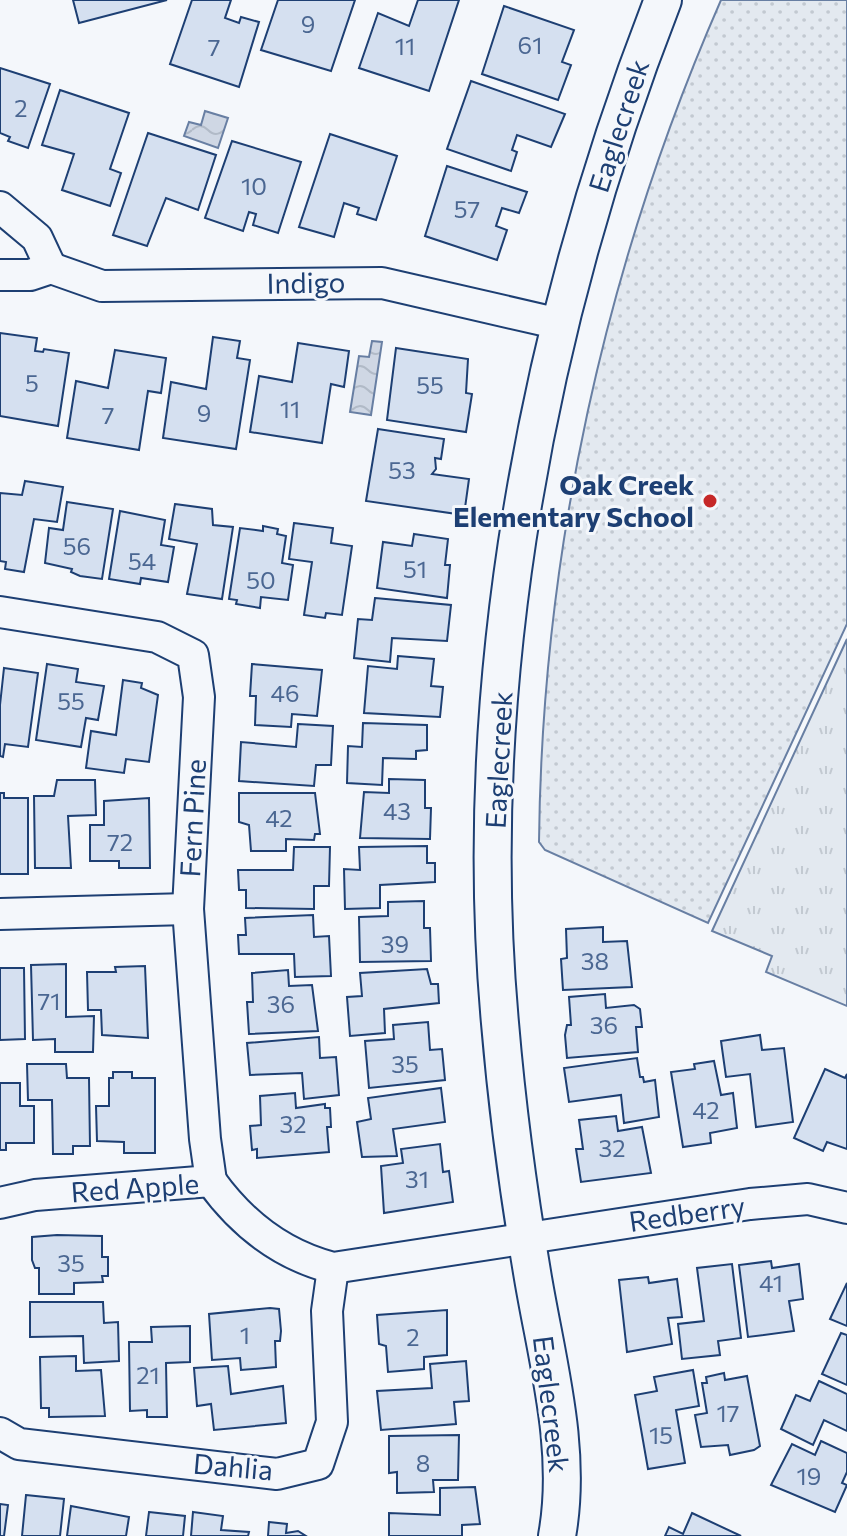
<svg xmlns="http://www.w3.org/2000/svg" width="847" height="1536" font-family="Commissioner,sans-serif">
<defs>
<pattern id="grass-dots" width="8" height="8" patternUnits="userSpaceOnUse" patternTransform="scale(2)"><rect width="8" height="8" fill="#e3e9f0"/><path d="M2 2h.1M6 6h.1" fill="none" stroke="#c2c9d1" stroke-width="1.8" stroke-linecap="round"/></pattern>
<pattern id="park-tufts" width="24" height="20" patternUnits="userSpaceOnUse" patternTransform="scale(2)"><rect width="24" height="20" fill="#e3e9f0"/><path d="M3 7l-1-3M5 7V3M7 7l1-3M15 17l-1-3M17 17v-4M19 17l1-3" fill="none" stroke="#c2c9d1"/></pattern>
<pattern id="water-waves" width="16" height="10" patternUnits="userSpaceOnUse" patternTransform="scale(2)"><rect width="16" height="10" fill="#cfd7e4"/><path d="M0 5q4-4 8 0t8 0" fill="none" stroke="#b1bac7"/></pattern>
</defs>
<rect width="100%" height="100%" fill="#f4f7fb"/>
<path fill="url(#grass-dots)" stroke="#687fa3" stroke-width="2" d="M721 0H847V624L708 923 545 850 539 842C542 553 605 265 721 0Z"/>
<path fill="url(#park-tufts)" stroke="#687fa3" stroke-width="2" d="M847 639V1006L766 972 772 956 712 931Z"/>
<g fill="url(#water-waves)" stroke="#687fa3" stroke-width="2">
<path d="M205 111 228 118 218 148 184 136 189 122 201 125Z"/>
<path d="M372 341 382 342 371 415 350 412 359 356 369 357Z"/>
</g>
<g fill="#d5e0f0" stroke="#1d3f73" stroke-width="2">
<path d="M73 0H167L79 23Z"/>
<path d="M192 0H231L225 18 239 23 241 17 259 22 239 87 170 64Z"/>
<path d="M278 0H355L331 71 261 50Z"/>
<path d="M418 0H459L429 91 359 68 378 13 409 26Z"/>
<path d="M504 6 574 30 562 62 571 65 558 100 482 74Z"/>
<path d="M0 68 50 84 28 148 8 141 10 137 0 133Z"/>
<path d="M471 81 565 114 551 147 517 135 512 150 517 152 511 171 447 149Z"/>
<path d="M60 90 129 113 110 169 121 173 110 206 62 190 74 154 42 145Z"/>
<path d="M148 133 216 155 198 210 166 198 147 246 113 235Z"/>
<path d="M330 134 397 156 376 220 357 214 359 208 344 203 334 237 299 227Z"/>
<path d="M232 141 301 162 278 233 253 225 256 214 249 212 243 231 205 218Z"/>
<path d="M447 166 527 192 519 213 502 208 496 226 507 230 497 260 425 236Z"/>
<path d="M0 333 37 338 35 351 43 352 44 349 69 353 58 426 0 416Z"/>
<path d="M213 337 240 341 237 358 250 360 236 449 163 438 171 382 206 389Z"/>
<path d="M298 343 349 351 344 387 331 384 322 443 250 432 259 376 292 382Z"/>
<path d="M396 348 468 359 466 393 472 394 466 432 387 420Z"/>
<path d="M115 350 166 358 161 393 148 391 139 450 67 438 76 381 108 388Z"/>
<path d="M378 429 444 439 441 459 435 458 436 469 432 474 469 479 464 515 366 501Z"/>
<path d="M25 481 63 487 57 522 34 519 24 572 5 569 6 562 0 561V493L22 495Z"/>
<path d="M67 502 113 509 102 579 80 576 71 572 72 569 45 563 49 528 63 530Z"/>
<path d="M175 504 212 509 213 525 233 527 222 599 187 594 197 544 169 539Z"/>
<path d="M120 511 165 520 161 545 174 547 168 582 141 578 140 584 109 579Z"/>
<path d="M294 523 333 528 331 543 352 546 342 615 326 613 325 618 304 615 312 562 289 559Z"/>
<path d="M263 526 278 529 277 534 286 536 282 563 293 565 288 600 261 597 260 608 236 604 237 600 229 599 240 528 263 531Z"/>
<path d="M414 534 448 539 445 565H450L447 598 377 588 383 542 412 546Z"/>
<path d="M375 598 451 605 447 641 392 638 390 662 354 658 358 619 372 620Z"/>
<path d="M398 656 434 659 431 686 443 687 440 717 364 713 368 666 397 669Z"/>
<path d="M47 664 78 669 76 682 104 686 98 720 86 718 81 747 36 740Z"/>
<path d="M252 664 322 670 317 716 292 714 291 727 255 725 256 696H250Z"/>
<path d="M4 668 38 673 28 747 5 744 3 757 0 756V705Z"/>
<path d="M123 680 142 683 141 688 158 695 149 762 126 759 124 773 86 768 91 731 116 735Z"/>
<path d="M363 723 427 725V750L416 751V759L383 758 382 785 347 783 348 746 362 747Z"/>
<path d="M298 724 333 726 331 765H316L314 786 239 781 241 742 296 747Z"/>
<path d="M389 779 425 780V808H431L430 839 360 838 364 792 389 793Z"/>
<path d="M57 780H95L96 815 68 816 71 868H35L34 796H54Z"/>
<path d="M0 793H4V798H28V874H0Z"/>
<path d="M239 793H315L320 834H315L314 840 286 839V851H251L249 825 239 822Z"/>
<path d="M149 798 150 868H119V861H90V825H104V801Z"/>
<path d="M427 846V863H435V882L380 885V908L345 909 344 869 360 870 359 847Z"/>
<path d="M294 847H330L329 886H314V909L246 908V890H239L238 870H293Z"/>
<path d="M424 901V928H430L431 961 360 962 359 917 388 916V902Z"/>
<path d="M313 915 314 937 329 936 331 976 295 977 294 954H239L238 935H246L245 918Z"/>
<path d="M603 927V942L627 941 632 987 563 990 561 959 567 958 566 929Z"/>
<path d="M66 964V1017L94 1016 93 1052H55V1039L33 1040 31 965Z"/>
<path d="M145 966 148 1038 102 1035 101 1010H88L87 972H116L115 967Z"/>
<path d="M0 968H24L25 1039 0 1040Z"/>
<path d="M427 969 431 984H438L439 1003 384 1009 385 1033 350 1036 347 997 362 996 360 973Z"/>
<path d="M288 970 289 986 312 985 318 1031 249 1034 247 1002H253L252 973Z"/>
<path d="M605 994 606 1008 634 1005 640 1009 642 1027H636L638 1052 567 1058 565 1035 567 1025H571L569 997Z"/>
<path d="M428 1022 430 1050 442 1049 445 1080 369 1088 365 1041 394 1039 393 1025Z"/>
<path d="M760 1035 762 1050 784 1048 793 1122 756 1127 750 1074 726 1077 721 1041Z"/>
<path d="M319 1037 320 1058 336 1057 339 1095 304 1099 302 1073 250 1075 247 1043Z"/>
<path d="M637 1058 640 1077H643L644 1082 655 1080 659 1117 624 1123 621 1095 569 1102 564 1068Z"/>
<path d="M714 1061 721 1095 733 1093 737 1128 710 1133 711 1143 683 1147 671 1072 695 1069 694 1064Z"/>
<path d="M27 1064H66L67 1078H89L90 1146H73V1154H53L52 1100H28Z"/>
<path d="M825 1069 845 1078 847 1074V1149L827 1142 823 1151 794 1138Z"/>
<path d="M113 1072H132V1078H155V1153H124V1142L97 1141 96 1106H109V1078H113Z"/>
<path d="M0 1083H20V1106H34V1143H6V1150H0Z"/>
<path d="M441 1088 445 1122 393 1129 397 1156 362 1157 357 1122 371 1119 368 1098Z"/>
<path d="M295 1093 296 1108 325 1104V1108H330L331 1127H327L329 1152 257 1158V1149L252 1150 250 1126 261 1125 260 1096Z"/>
<path d="M616 1116 618 1131 642 1127 651 1173 581 1182 576 1149H583L579 1120Z"/>
<path d="M440 1144 443 1172 449 1171 453 1202 384 1213 381 1166 403 1163 401 1149Z"/>
<path d="M57 1235 102 1236V1257H108V1276H102L103 1282 74 1283V1294H39V1268H35L32 1260V1237Z"/>
<path d="M771 1261 772 1268 799 1264 803 1299 789 1301 794 1331 748 1337 739 1265Z"/>
<path d="M732 1264 741 1338 718 1341 720 1355 682 1359 678 1324 704 1321 697 1268Z"/>
<path d="M648 1277 649 1283 677 1279 682 1317 668 1318 672 1344 627 1352 619 1280Z"/>
<path d="M847 1283V1326L830 1319Z"/>
<path d="M30 1302H103L104 1323 118 1322 119 1361 84 1363 83 1336 30 1337Z"/>
<path d="M270 1308 279 1309 281 1331 280 1341H275L276 1367 241 1370 240 1358 212 1360 209 1314Z"/>
<path d="M447 1310V1355L424 1357V1369L388 1372 386 1346 379 1344 377 1315Z"/>
<path d="M190 1326V1362L166 1363 167 1417H147V1410L130 1411 129 1342H152L151 1327Z"/>
<path d="M841 1333 847 1335V1385L822 1374Z"/>
<path d="M76 1356V1371L101 1370 105 1416 49 1417V1408H41L40 1357Z"/>
<path d="M466 1361 469 1401 454 1402 456 1424 381 1430 377 1391 432 1388 430 1364Z"/>
<path d="M228 1366 231 1394 283 1386 286 1423 214 1430 211 1404 197 1406 194 1368Z"/>
<path d="M693 1370 699 1406 676 1410 685 1463 648 1469 635 1395 657 1391 654 1377Z"/>
<path d="M724 1373 725 1380 747 1376 760 1446 754 1450 730 1455 728 1445 701 1447 695 1415 707 1413 702 1383H707L706 1377Z"/>
<path d="M819 1381 847 1394V1431L824 1420 813 1445 781 1429 796 1395 810 1401Z"/>
<path d="M459 1435 458 1480H433L434 1492 397 1493V1472L389 1473V1436Z"/>
<path d="M821 1441 847 1453V1472L842 1483 847 1485 835 1512 771 1485 792 1444 815 1455Z"/>
<path d="M475 1487 480 1524 462 1525V1536H389V1513L440 1515V1488Z"/>
<path d="M26 1495 64 1499 60 1536H22Z"/>
<path d="M0 1504 8 1505 4 1536H0Z"/>
<path d="M71 1506 129 1517 126 1536H67Z"/>
<path d="M149 1512 185 1516 183 1536H146Z"/>
<path d="M193 1512 223 1516 221 1530 249 1532 248 1536H191Z"/>
<path d="M692 1513 741 1536H665L669 1527 683 1534Z"/>
<path d="M269 1522 287 1524 286 1533 298 1531 306 1536H268Z"/>
</g>
<g fill="none" stroke-linecap="round" stroke-linejoin="round">
<g stroke="#1d3f73" stroke-width="34">
<g id="minor">
<path d="M0 207 37 238 51 268"/>
<path d="M51 268 102 286 382 283 560 324"/>
<path d="M0 275H30L51 268"/>
<path d="M0 612 157 637 193 655 199 697 188 909 205 1139 211 1181"/>
<path d="M0 914 188 909"/>
<path d="M0 1203 35 1195 211 1181C242 1224 282 1255 333 1268L750 1204 808 1199 847 1208"/>
<path d="M0 1433 19 1444 277 1474 318 1464 332 1422 327 1311 333 1268"/>
</g>
</g>
<g stroke="#1d3f73" stroke-width="40">
<path id="tertiary" d="M557 1536C573 1448 546 1358 532 1272 518 1189 507 1106 500 1023 469 682 539 317 663 0"/>
</g>
<use href="#minor" stroke="#f4f7fb" stroke-width="30"/>
<use href="#tertiary" stroke="#f4f7fb" stroke-width="36"/>
</g>
<circle fill="#c62828" stroke="#f4f7fb" stroke-width="3" cx="710" cy="501" r="8"/>
<g text-anchor="middle" stroke-width="6" stroke-linejoin="round" paint-order="stroke">
<g font-size="24" fill="#4b6792">
<text x="308" y="33">9</text>
<text x="530" y="54">61</text>
<text x="405" y="55">11</text>
<text x="214" y="56">7</text>
<text x="21" y="117">2</text>
<text x="254" y="195">10</text>
<text x="467" y="218">57</text>
<text x="32" y="392">5</text>
<text x="430" y="394">55</text>
<text x="290" y="418">11</text>
<text x="204" y="422">9</text>
<text x="108" y="424">7</text>
<text x="402" y="479">53</text>
<text x="77" y="555">56</text>
<text x="142" y="570">54</text>
<text x="415" y="578">51</text>
<text x="261" y="589">50</text>
<text x="285" y="702">46</text>
<text x="71" y="710">55</text>
<text x="397" y="820">43</text>
<text x="279" y="827">42</text>
<text x="120" y="851">72</text>
<text x="395" y="953">39</text>
<text x="595" y="970">38</text>
<text x="49" y="1010">71</text>
<text x="281" y="1013">36</text>
<text x="604" y="1034">36</text>
<text x="405" y="1073">35</text>
<text x="706" y="1119">42</text>
<text x="293" y="1133">32</text>
<text x="612" y="1157">32</text>
<text x="417" y="1188">31</text>
<text x="71" y="1272">35</text>
<text x="771" y="1292">41</text>
<text x="245" y="1344">1</text>
<text x="413" y="1346">2</text>
<text x="148" y="1384">21</text>
<text x="728" y="1422">17</text>
<text x="661" y="1444">15</text>
<text x="423" y="1472">8</text>
<text x="809" y="1485">19</text>
</g>
<g font-size="28" fill="#1d3f73" stroke="#f4f7fb">
<text transform="translate(619 126) rotate(-72)" y="10">Eaglecreek</text>
<text transform="translate(306 283) rotate(-1)" y="10">Indigo</text>
<text transform="translate(499 760) rotate(-87)" y="10">Eaglecreek</text>
<text transform="translate(193 818) rotate(-87)" y="10">Fern Pine</text>
<text transform="translate(135 1188) rotate(-4)" y="10">Red Apple</text>
<text transform="translate(687 1214) rotate(-8)" y="10">Redberry</text>
<text transform="translate(551 1404) rotate(83)" y="10">Eaglecreek</text>
<text transform="translate(233 1467) rotate(5)" y="10">Dahlia</text>
</g>
<g font-size="28" font-weight="bold" fill="#1d3f73" stroke="#f4f7fb" text-anchor="end">
<text x="694" y="495">Oak Creek<tspan x="694" dy="32">Elementary School</tspan></text>
</g>
</g>
</svg>
